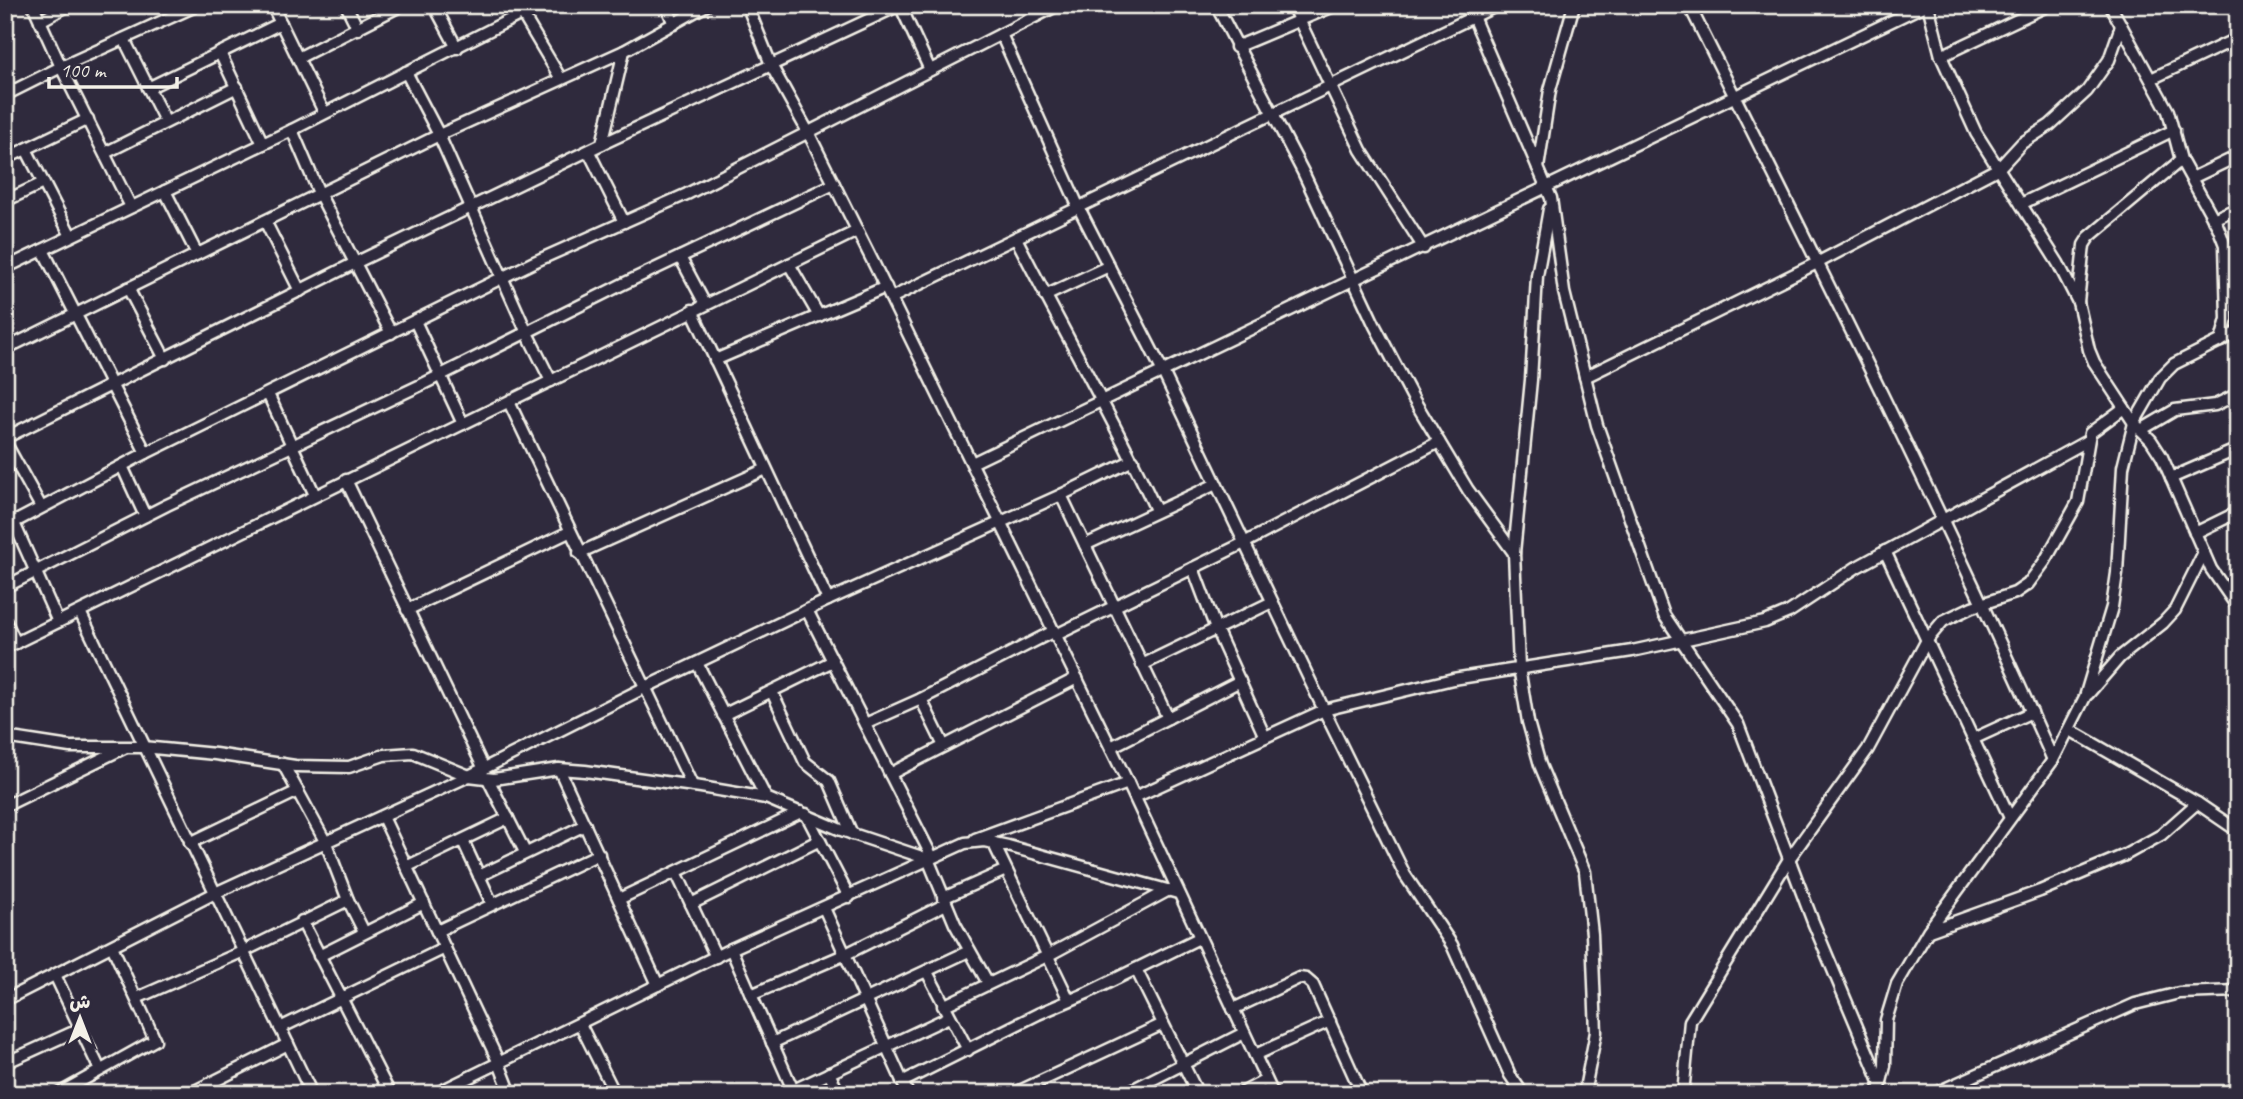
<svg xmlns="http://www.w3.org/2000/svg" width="2243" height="1099" font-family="Caveat,'Playpen Sans Arabic',sans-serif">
<rect width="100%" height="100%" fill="#2f2a3d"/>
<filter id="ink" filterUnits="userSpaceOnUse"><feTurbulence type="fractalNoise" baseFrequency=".0143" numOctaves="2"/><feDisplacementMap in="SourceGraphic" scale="14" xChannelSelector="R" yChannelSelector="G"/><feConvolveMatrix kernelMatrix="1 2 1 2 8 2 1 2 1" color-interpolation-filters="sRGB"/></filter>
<g filter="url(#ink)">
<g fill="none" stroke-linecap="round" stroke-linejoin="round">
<g stroke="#f4f1e8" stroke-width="15">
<g id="minor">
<path d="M33 5 61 67 131 207"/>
<path d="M272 5 324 112"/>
<path d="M346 5 358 29"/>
<path d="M434 5 457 48"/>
<path d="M517 5 561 79"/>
<path d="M666 5 674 24"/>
<path d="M747 5 772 67 808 132 874 264 1128 783 1273 1094"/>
<path d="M900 5 930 70"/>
<path d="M1216 5 1303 172 1375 326 1414 400 1468 490 1514 553"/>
<path d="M1292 5 1361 150 1424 248"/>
<path d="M1468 5 1551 198 1564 292 1597 425 1664 615 1738 724 1813 922 1881 1084"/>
<path d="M1689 5C1814 255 1940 505 2053 760"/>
<path d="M1928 5 1941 56 1976 133 2058 263 2078 302 2089 350 2094 362 2134 423 2151 440 2162 457 2211 569 2238 608"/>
<path d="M2110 5 2168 111 2181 160 2218 227 2225 245 2227 319 2221 341"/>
<path d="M750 11 761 5"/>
<path d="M40 21 69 5"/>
<path d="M1001 34 1079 208 1163 372 1324 710 1405 875 1452 945 1510 1075 1523 1094"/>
<path d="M124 39 165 121"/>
<path d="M1236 47 1336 5"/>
<path d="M220 53 263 144"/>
<path d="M1941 56 2049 5"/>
<path d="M298 58 402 5"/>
<path d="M406 72 439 135 527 333 551 381"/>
<path d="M2151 79 2238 38"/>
<path d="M148 88 281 23"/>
<path d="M5 95 61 67 198 5"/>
<path d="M292 130 319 193 391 333"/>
<path d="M602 144 900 5"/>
<path d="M26 149 71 236"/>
<path d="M589 152 624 222"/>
<path d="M105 153 237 87"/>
<path d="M5 159 88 119"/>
<path d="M1538 168 1550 90 1574 5"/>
<path d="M2192 178 2238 156"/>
<path d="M165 191 197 254"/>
<path d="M5 201 43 183"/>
<path d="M2021 204 2174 130"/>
<path d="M1549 209 1537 276 1531 380 1514 553 1519 667 1528 722 1540 765 1585 872 1592 934 1596 1032 1584 1094"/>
<path d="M2213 219 2238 208"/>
<path d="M265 221 300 291"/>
<path d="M1016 238C1062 329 1113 417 1156 510"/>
<path d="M43 250 146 453"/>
<path d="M680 257 705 304"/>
<path d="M789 264 819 316"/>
<path d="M5 268 292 130 539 5"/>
<path d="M128 288 165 359"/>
<path d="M1045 296 1109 266"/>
<path d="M891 298 1498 5"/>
<path d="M2078 302 2084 245 2089 237 2181 160"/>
<path d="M692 310 828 600"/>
<path d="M415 321 463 424"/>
<path d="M5 349 439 135 624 51"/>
<path d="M715 360 886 287"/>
<path d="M1585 377 1817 263 1999 168 2022 143 2050 125 2087 91 2109 60 2121 26"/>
<path d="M268 394 315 495"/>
<path d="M509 402 692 785"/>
<path d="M2141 430 2175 410 2215 405 2238 394"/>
<path d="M5 438 355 263 602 144 624 51 707 5"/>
<path d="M5 442 41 507"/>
<path d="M972 463 1925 5"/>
<path d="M122 466 145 516"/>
<path d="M2171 478 2238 449"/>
<path d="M346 480 484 769"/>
<path d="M1061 495 1168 718"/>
<path d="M14 523 58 622"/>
<path d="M5 527 146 453 534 262 687 194 1058 5"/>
<path d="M2195 533 2238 512"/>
<path d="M1085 545 1216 484"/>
<path d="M1885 551 2010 818"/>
<path d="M579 553 766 469"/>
<path d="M1193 568 1216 629 1265 737"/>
<path d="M5 587 167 505 423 384 623 284 834 184"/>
<path d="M407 610 569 532"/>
<path d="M807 610 932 857"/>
<path d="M80 612 312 1094"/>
<path d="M5 620 16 643"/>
<path d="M1056 635 1244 543 1439 442"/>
<path d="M5 648 857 231"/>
<path d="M697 663 766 798"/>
<path d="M1142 665 1272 602"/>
<path d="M772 692 805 762 829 781 852 834"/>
<path d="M2088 694 2120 657 2163 623 2175 610 2204 552"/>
<path d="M921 699 944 746"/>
<path d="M723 715 833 661"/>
<path d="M865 724 921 699 1054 631"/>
<path d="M2070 730 2197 803 2238 831"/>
<path d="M5 737 70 747H143L215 754 295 766 349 767 384 755 413 753 469 776 494 779 559 769 585 771 701 787 766 798 841 830 928 859"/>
<path d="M1973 739 2032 712"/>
<path d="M1111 747 1240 681"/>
<path d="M283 764 326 843 348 900 364 932"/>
<path d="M559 769 658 985"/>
<path d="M890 774 1077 678"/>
<path d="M488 779 525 852"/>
<path d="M1135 797 1324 710 1453 679 1632 651 1765 622 1789 612 1857 567 2087 441"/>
<path d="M5 806 124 748"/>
<path d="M806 814 849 897"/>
<path d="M383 817 499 1063 511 1094"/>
<path d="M975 839 1128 783"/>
<path d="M463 841 492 904"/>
<path d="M993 842 1069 1000"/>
<path d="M190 843 298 791"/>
<path d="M928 859 955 924 988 983"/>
<path d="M406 867 508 818"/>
<path d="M676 872 716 957"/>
<path d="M479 876 585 825"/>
<path d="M943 898 1006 870"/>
<path d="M619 899 801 812"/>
<path d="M691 904 820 840"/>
<path d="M824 908 908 1094"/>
<path d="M302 921 390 1094"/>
<path d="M437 931 599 854"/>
<path d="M1929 931 2040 891 2125 855 2161 835 2197 803"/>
<path d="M731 949 793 1090"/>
<path d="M319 956 424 903"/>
<path d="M1136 969 1198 1094"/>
<path d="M927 972 968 1050"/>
<path d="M55 975 100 1070"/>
<path d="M751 995 846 954 946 904"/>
<path d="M137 998 244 951 348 900"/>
<path d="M5 1000 215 893 469 776 644 688 828 600 1061 495 1133 460"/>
<path d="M943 1006 1047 956 1169 890"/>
<path d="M1233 1009 1299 978 1306 979 1313 985 1362 1094"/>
<path d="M580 1024 615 1094"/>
<path d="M280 1028 445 948"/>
<path d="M772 1043 969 951"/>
<path d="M1255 1055 1330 1021"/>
<path d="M5 1063 80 1029"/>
<path d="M829 1073 839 1094"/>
<path d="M902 1082 1038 1014 1087 993 1199 938"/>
<path d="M58 1094 155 1040 112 946"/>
<path d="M189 1094 288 1044"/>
<path d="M435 1094 731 949 965 843 984 841 1008 846 1178 893"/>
<path d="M785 1094 949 1017"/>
<path d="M1013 1094 1163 1024"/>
<path d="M1124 1094 1244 1033"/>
<path d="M1240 1094 1266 1080"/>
<path d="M1683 1094 1690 1021 1789 859 1868 749 1927 640 1943 621 1972 607 2015 593 2028 584 2045 561 2078 502 2090 433 2124 408"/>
<path d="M1878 1094 1885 1066 1886 1020 1897 984 1928 931 2053 760 2085 697 2112 607 2117 573 2123 467 2134 423 2160 378 2174 364 2238 332"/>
<path d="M1933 1094 2135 1004 2179 993 2238 991"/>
</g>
</g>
<use href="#minor" stroke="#2f2a3d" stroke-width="10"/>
<g stroke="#f4f1e8" stroke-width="5">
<path id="rail" d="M2212 1094 2238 1081"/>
</g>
<use href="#rail" stroke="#2f2a3d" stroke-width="2.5" stroke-dasharray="8" stroke-linecap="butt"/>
</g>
</g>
<rect width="2243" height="1099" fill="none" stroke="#2f2a3d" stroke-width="28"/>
<rect x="14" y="14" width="2215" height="1071" fill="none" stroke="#f4f1e8" stroke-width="2.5" filter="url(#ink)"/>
<g transform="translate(80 1018)" stroke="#2f2a3d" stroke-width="5" paint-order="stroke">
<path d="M0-5L12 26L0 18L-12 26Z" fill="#f4f1e8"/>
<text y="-10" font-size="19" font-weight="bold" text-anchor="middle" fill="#f4f1e8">ش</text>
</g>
<path d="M49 77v10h128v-10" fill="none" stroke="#f4f1e8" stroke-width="3.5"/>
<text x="60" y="77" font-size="21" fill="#f4f1e8" stroke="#2f2a3d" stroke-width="5" paint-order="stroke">100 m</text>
</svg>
